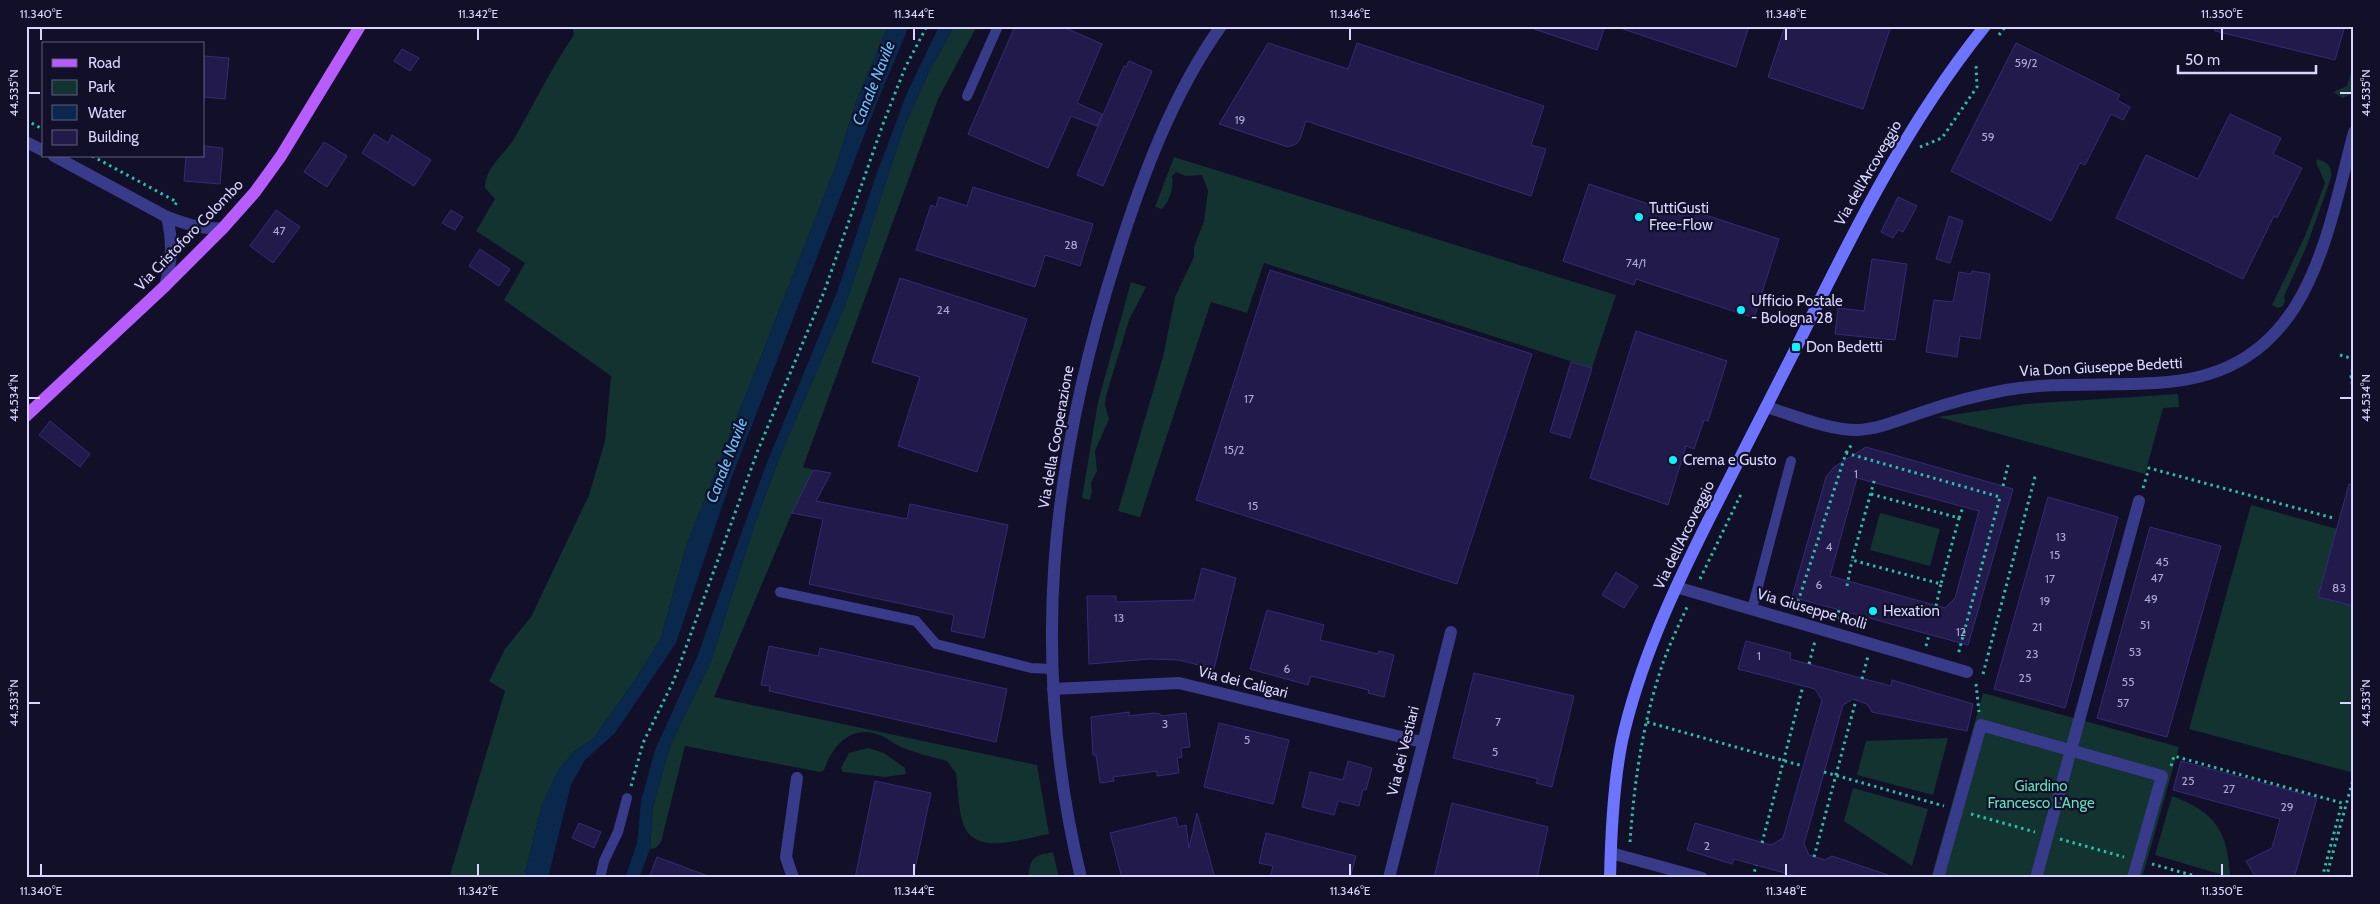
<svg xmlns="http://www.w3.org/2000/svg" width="2380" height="904" font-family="Cabin,sans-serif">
<rect width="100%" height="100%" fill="#120f28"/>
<g fill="#12332f">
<path d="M572 26H888L857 99 836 166 687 544 661 638 637 677 593 739 575 751 542 805 524 878H449L505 691 489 681 505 649 531 617 589 495 605 441 611 376 504 300 525 263 476 231 495 199 485 188C485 167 504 155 514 139 534 104 551 68 574 35Z"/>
<path d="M954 26H977L938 99 803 467 813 470 792 513 714 697 1037 765 1049 834C1023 838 974 858 963 823 958 808 958 789 956 773L947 761C933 757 919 754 906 749 897 746 890 740 882 736 853 723 833 744 824 770L820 772 685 746 661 842 656 848 650 849 653 806 670 746 711 661 756 520 780 456 846 303 904 127 928 74Z"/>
<path d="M2354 63 2352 79 2354 81V93L2343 98 2333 92 2347 86Z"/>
<path d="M1174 157 1616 295 1592 368 1264 263 1247 313 1211 302 1140 517 1118 511 1163 357 1175 297 1194 257V247L1204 221 1208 191 1202 175 1186 176 1176 172 1172 176C1174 186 1170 201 1162 209L1155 207Z"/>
<path d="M2317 159C2328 163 2332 165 2331 178L2306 248 2284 296 2285 301 2283 306 2278 308 2272 305 2305 236 2325 183 2316 162Z"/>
<path d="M1131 282 1146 287 1129 320 1106 396 1105 406 1109 419 1095 451 1097 471 1091 483 1092 491 1090 500 1082 498 1098 402Z"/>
<path d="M2178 394 2179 407 2163 408 2145 474 1938 417 2026 404Z"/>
<path d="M2251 505 2337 529 2319 597 2354 606V773L2189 729Z"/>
<path d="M1880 513 1940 529 1930 566 1870 550Z"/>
<path d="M1983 693 2179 747 2142 878H1931Z"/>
<path d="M1948 738 1933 795 1857 775 1866 741Z"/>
<path d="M868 748 884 753 905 768 906 774 885 777 843 772 841 768 849 753Z"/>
<path d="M1853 788 1928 809 1912 866 1844 821Z"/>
<path d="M2172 796C2215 812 2228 831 2230 877L2155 855Z"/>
<path d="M1053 852 1059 878 1028 877C1031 857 1033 856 1053 852Z"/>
</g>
<g fill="#0a274c">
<path d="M888 26H909L876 105 733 474 676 643 615 733 585 760 571 785 548 878H524L542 805 558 770 575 751 593 739 637 677 661 638 687 544 836 166 857 99Z"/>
<path d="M939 26H954L928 74 904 127 846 303 780 456 756 520 711 661 670 746 653 806 650 849 639 878H625L637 843 641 801 655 750 697 657 764 470 837 292 874 181 907 93Z"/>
</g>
<g fill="#211a4a" stroke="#352b77" fill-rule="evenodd">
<path d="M1015 26H1061L1102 44 1077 103 1102 114 1097 126 1071 116 1048 168 968 134Z"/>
<path d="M1535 26H1605L1597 50 1534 29Z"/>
<path d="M1623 26H1749L1736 67 1623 29Z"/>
<path d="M1785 26H1891L1863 109 1768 77Z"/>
<path d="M2215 26H2345L2335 60 2215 31Z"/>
<path d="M1268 43 1348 69 1357 43 1544 106 1531 145 1546 149 1531 196 1306 121 1300 139 1296 144 1288 147 1219 124Z"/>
<path d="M2016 43 2120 95 2117 100 2130 107 2123 120 2111 114 2085 165 2080 163 2051 221 1951 171Z"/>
<path d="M402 49 419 58 410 71 394 61Z"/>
<path d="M204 56 229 58 225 99 204 97Z"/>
<path d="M1129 61 1152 71 1103 186 1077 175 1124 66 1126 67Z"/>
<path d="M2230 114 2281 138 2273 154 2302 168 2277 218 2274 216 2243 279 2116 218 2146 155 2198 179Z"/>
<path d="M374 134 388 143 392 135 431 160 414 186 362 153Z"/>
<path d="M324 142 347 156 327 187 304 172Z"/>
<path d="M204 146 223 148 220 184 184 181 186 156H204Z"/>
<path d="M1589 184 1684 216 1687 209 1779 239 1754 318 1636 279 1634 285 1563 261Z"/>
<path d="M973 187 1093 224 1080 266 1045 255 1035 287 916 250 931 205 936 207 939 197 967 206Z"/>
<path d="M1898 197 1917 206 1903 232 1898 230 1893 238 1881 232Z"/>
<path d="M276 210 300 227 273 263 250 246Z"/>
<path d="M451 210 463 217 455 230 442 223Z"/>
<path d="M1949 216 1963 221 1950 263 1936 259Z"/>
<path d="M480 249 510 269 499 286 469 266Z"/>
<path d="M1872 259 1907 264 1895 340 1835 334 1838 308 1864 311Z"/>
<path d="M1270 270 1532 354 1457 584 1196 500Z"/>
<path d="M1972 271 1990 274 1980 339 1960 336 1957 357 1926 352 1934 300 1953 302 1959 272 1971 274Z"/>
<path d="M900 278 1027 319 977 472 898 446 920 377 872 362Z"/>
<path d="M1636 331 1727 361 1708 421 1704 420 1694 449 1686 446 1668 505 1590 478Z"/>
<path d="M1571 362 1592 368 1570 438 1550 432Z"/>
<path d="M50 421 90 454 80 467 39 435Z"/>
<path d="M1866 447 2013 489 1968 645 1792 597 1826 477 1834 467ZM1857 478 1979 511 1955 598 1945 608 1830 576Z"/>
<path d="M813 470 831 473 816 501 907 519 910 504 1008 525 984 638 951 631 954 615 809 584 823 519 792 513Z"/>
<path d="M2349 484 2354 485V606L2318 597Z"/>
<path d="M2048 497 2118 517 2065 708 1994 689Z"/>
<path d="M2150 527 2221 546 2167 737 2097 718Z"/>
<path d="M1202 568 1236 578 1214 669 1179 660 1150 659 1089 664 1087 596H1116V602L1194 600Z"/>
<path d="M1616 572 1638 586 1624 608 1602 595Z"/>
<path d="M1267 610 1324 625 1320 640 1378 654 1379 651 1394 655 1384 697 1368 693 1369 690 1311 676 1308 685 1250 669Z"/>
<path d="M1746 641 1791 653 1790 659 1891 686 1892 680 1973 704 1967 731 1872 712 1867 704 1853 699 1843 705 1804 844 1809 855 1825 860 1832 856 1888 875V878H1803L1734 859 1732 864 1687 850 1695 823 1771 845 1783 838 1822 700 1815 689 1738 669Z"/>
<path d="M769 646 818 656 820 648 1007 689 996 742 769 691 770 686 761 685Z"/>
<path d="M1474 673 1574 696 1552 787 1536 783 1538 779 1453 758Z"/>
<path d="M1129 712V716L1154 713 1160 714 1161 716 1186 713 1190 747 1181 748 1182 757 1177 758 1179 773 1157 776V771L1113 777 1114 781 1100 783 1096 755H1093L1091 717Z"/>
<path d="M1219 723 1289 740 1273 804 1204 787Z"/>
<path d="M1348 761 1372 768 1366 790 1363 789 1359 806 1338 801 1334 815 1302 807 1310 772 1343 780Z"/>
<path d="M2181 761 2317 798 2294 878H2256L2246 861 2272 848 2280 819 2173 790Z"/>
<path d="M875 781 931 793 913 878H855Z"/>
<path d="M1452 803 1548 827 1537 878H1434Z"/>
<path d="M1197 813 1215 878H1122L1110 833 1176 817 1178 827 1186 825 1189 848Z"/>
<path d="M579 823 601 832 594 848 572 838Z"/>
<path d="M1266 833 1356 856 1350 878H1270L1273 866 1259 863Z"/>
<path d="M657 857 708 876V878H649Z"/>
</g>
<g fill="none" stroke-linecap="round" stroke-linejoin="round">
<g stroke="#2bbeab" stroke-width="3" stroke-dasharray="2.5 4" stroke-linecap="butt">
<path d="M1999 35 2006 26"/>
<path d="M26 120 44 130"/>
<path d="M1920 147 1942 138 1977 87 1976 64"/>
<path d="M92 156 177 202 175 205"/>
<path d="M2340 355 2354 359"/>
<path d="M2354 363 2351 376 2354 394"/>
<path d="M1846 453 1852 444"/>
<path d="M2003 486 2008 465"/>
<path d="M2143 488 2149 468 2333 518"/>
<path d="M1871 494 1959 518 1941 584 1852 560 1875 478"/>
<path d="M1959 518 1963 507"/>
<path d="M1700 579 1742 492"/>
<path d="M1847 586 1852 560"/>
<path d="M1936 606 1941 584"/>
<path d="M1796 608 1846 453 2000 497 1958 655"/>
<path d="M1837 619 1839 610"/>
<path d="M1926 646 1929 635"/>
<path d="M1809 664 1815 641"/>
<path d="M1983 674 2036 473"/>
<path d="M1862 679 1868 656"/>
<path d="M1976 684 1979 712"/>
<path d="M1647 722 1803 766"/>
<path d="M2171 766 2174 756 2342 803 2322 878"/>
<path d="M1824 772 1944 806"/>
<path d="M631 786 643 743 674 680 758 450 824 292 883 124 905 68 927 26"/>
<path d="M1971 814 2035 832"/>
<path d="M2060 839 2124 857"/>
<path d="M1630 842C1634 785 1642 727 1660 672 1667 649 1678 627 1688 605"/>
<path d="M1762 843 1803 686"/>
<path d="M1814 857 1856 700"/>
<path d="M2152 864 2202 878"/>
<path d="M1753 878 1756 865"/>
<path d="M2326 878 2354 776"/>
</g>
<g stroke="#383b89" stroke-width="10">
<path d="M967 96 998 26"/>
<path d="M780 592 916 621 936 644 1031 668 1052 669"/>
<path d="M1752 609 1791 461"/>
<path d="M600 878 604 861 618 832 627 798"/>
</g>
<g stroke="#383b89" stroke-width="12">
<path d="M26 142 44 151"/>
<path d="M54 156 167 217"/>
<path d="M165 286C172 261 173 242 167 217 186 224 202 230 223 228"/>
<path d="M1766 407C1794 415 1827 430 1857 430 1880 429 1904 418 1926 411 1952 402 1979 395 2006 390 2059 381 2114 387 2168 382 2308 369 2325 243 2354 132"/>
<path d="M1676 587 1967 672"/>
<path d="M1053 689 1179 683 1422 742"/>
<path d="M1611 853 1702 878"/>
<path d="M793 878 786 857 797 778"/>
<path d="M1081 878C1029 661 1050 466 1117 256 1142 177 1172 95 1221 26"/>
<path d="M1389 878 1451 632"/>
<path d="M1938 878 1981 725 2162 776 2133 878"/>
<path d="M2036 878 2139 501"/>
</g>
<path stroke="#6d74ff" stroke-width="12" d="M1610 878C1611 833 1613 785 1622 741 1639 664 1673 591 1708 521 1737 463 1767 406 1796 348 1851 236 1906 124 1985 26"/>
<path stroke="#b75dff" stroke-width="12" d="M26 416 165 286 223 228 255 192 281 156 360 26"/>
</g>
<path fill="none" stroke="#d8d6ff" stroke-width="2" d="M41 28V40M478 28V40M914 28V40M1350 28V40M1786 28V40M2222 28V40M28 93H40M2340 93H2352M28 398H40M2340 398H2352M28 703H40M2340 703H2352M41 864V876M478 864V876M914 864V876M1350 864V876M1786 864V876M2222 864V876"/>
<g fill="#02f7ff" stroke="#120f28" stroke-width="2">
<circle cx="1639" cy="217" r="5"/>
<circle cx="1741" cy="310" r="5"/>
<rect x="1791" y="342" width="10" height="10" rx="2.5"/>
<circle cx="1673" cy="460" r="5"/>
<circle cx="1873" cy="611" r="5"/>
</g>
<g text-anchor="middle" stroke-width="4.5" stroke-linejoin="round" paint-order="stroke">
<g font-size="12" fill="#aaa7d2">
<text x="2026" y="67">59/2</text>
<text x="1240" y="124">19</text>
<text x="1988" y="141">59</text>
<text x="279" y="235">47</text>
<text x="1071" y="249">28</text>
<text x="1636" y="267">74/1</text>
<text x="943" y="314">24</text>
<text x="1249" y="403">17</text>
<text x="1234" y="454">15/2</text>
<text x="1856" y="478">1</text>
<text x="1253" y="510">15</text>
<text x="2061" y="541">13</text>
<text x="1829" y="551">4</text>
<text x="2055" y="559">15</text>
<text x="2162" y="566">45</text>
<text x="2157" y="582">47</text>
<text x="2050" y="583">17</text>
<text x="1819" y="589">6</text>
<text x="2339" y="592">83</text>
<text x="2151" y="603">49</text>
<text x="2045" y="605">19</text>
<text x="1119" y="622">13</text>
<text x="2145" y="629">51</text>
<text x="2037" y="631">21</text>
<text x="1961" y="636">12</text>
<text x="2135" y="656">53</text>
<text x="2032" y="658">23</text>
<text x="1759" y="660">1</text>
<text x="1287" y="673">6</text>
<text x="2025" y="682">25</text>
<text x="2128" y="686">55</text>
<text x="2123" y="707">57</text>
<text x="1498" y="726">7</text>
<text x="1165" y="728">3</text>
<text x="1247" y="744">5</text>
<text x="1495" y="756">5</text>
<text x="2188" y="785">25</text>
<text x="2229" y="793">27</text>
<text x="2287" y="811">29</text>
<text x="1707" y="850">2</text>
</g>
<g font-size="15" fill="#d8d6ff" stroke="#120f28">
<text transform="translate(1868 173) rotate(-60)" y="5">Via dell'Arcoveggio</text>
<text transform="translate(189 235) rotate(-46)" y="5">Via Cristoforo Colombo</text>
<text transform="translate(2101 367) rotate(-3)" y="5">Via Don Giuseppe Bedetti</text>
<text transform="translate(1056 437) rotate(-80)" y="5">Via della Cooperazione</text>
<text transform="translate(1684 535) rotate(-64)" y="5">Via dell'Arcoveggio</text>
<text transform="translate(1812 609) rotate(16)" y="5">Via Giuseppe Rolli</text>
<text transform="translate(1243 682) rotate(14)" y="5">Via dei Caligari</text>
<text transform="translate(1403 751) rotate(-76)" y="5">Via dei Vestiari</text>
</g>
<g font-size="15" fill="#d8d6ff" stroke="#120f28" text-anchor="start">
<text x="1649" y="213">TuttiGusti<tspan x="1649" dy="17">Free-Flow</tspan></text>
<text x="1751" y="306">Ufficio Postale<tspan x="1751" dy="17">- Bologna 28</tspan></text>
<text x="1806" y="352">Don Bedetti</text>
<text x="1683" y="465">Crema e Gusto</text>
<text x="1883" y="616">Hexation</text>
</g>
<g font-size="15" fill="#5de4b9" stroke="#120f28">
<text x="2041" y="791">Giardino<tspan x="2041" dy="17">Francesco L'Ange</tspan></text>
</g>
<g font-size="16" font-style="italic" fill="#64c2ff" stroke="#120f28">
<text transform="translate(873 83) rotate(-68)" y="6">Canale Navile</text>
<text transform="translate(726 460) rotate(-69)" y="6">Canale Navile</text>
</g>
</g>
<rect width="2380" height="904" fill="none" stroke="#120f28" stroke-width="55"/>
<rect x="42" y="42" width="162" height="115" fill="#120f28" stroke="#615f7e"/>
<rect x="52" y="59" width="25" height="8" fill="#b75dff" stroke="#615f7e"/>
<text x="88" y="68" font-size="15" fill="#d8d6ff">Road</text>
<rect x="52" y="80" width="25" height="15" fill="#12332f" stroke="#615f7e"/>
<text x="88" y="92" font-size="15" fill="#d8d6ff">Park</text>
<rect x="52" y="105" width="25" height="15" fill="#0a274c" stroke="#615f7e"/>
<text x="88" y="118" font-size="15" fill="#d8d6ff">Water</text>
<rect x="52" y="130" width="25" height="15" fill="#211a4a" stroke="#615f7e"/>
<text x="88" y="142" font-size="15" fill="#d8d6ff">Building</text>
<path d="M2178 65v8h138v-8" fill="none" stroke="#d8d6ff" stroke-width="2.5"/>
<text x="2185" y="65" font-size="15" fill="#d8d6ff" stroke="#120f28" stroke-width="4" paint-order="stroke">50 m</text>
<rect x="28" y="28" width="2324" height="848" fill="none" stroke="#d8d6ff" stroke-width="2"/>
<g font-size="12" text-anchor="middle" fill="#d8d6ff">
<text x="41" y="18">11.340°E</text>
<text x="478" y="18">11.342°E</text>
<text x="914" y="18">11.344°E</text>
<text x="1350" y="18">11.346°E</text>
<text x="1786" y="18">11.348°E</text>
<text x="2222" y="18">11.350°E</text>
<text transform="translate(14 93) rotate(-90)" y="4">44.535°N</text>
<text transform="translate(2366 93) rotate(-90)" y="4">44.535°N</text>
<text transform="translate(14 398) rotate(-90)" y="4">44.534°N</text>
<text transform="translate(2366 398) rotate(-90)" y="4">44.534°N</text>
<text transform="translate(14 703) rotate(-90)" y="4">44.533°N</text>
<text transform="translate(2366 703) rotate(-90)" y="4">44.533°N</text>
<text x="41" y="895">11.340°E</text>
<text x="478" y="895">11.342°E</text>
<text x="914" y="895">11.344°E</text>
<text x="1350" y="895">11.346°E</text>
<text x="1786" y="895">11.348°E</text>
<text x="2222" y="895">11.350°E</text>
</g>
</svg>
